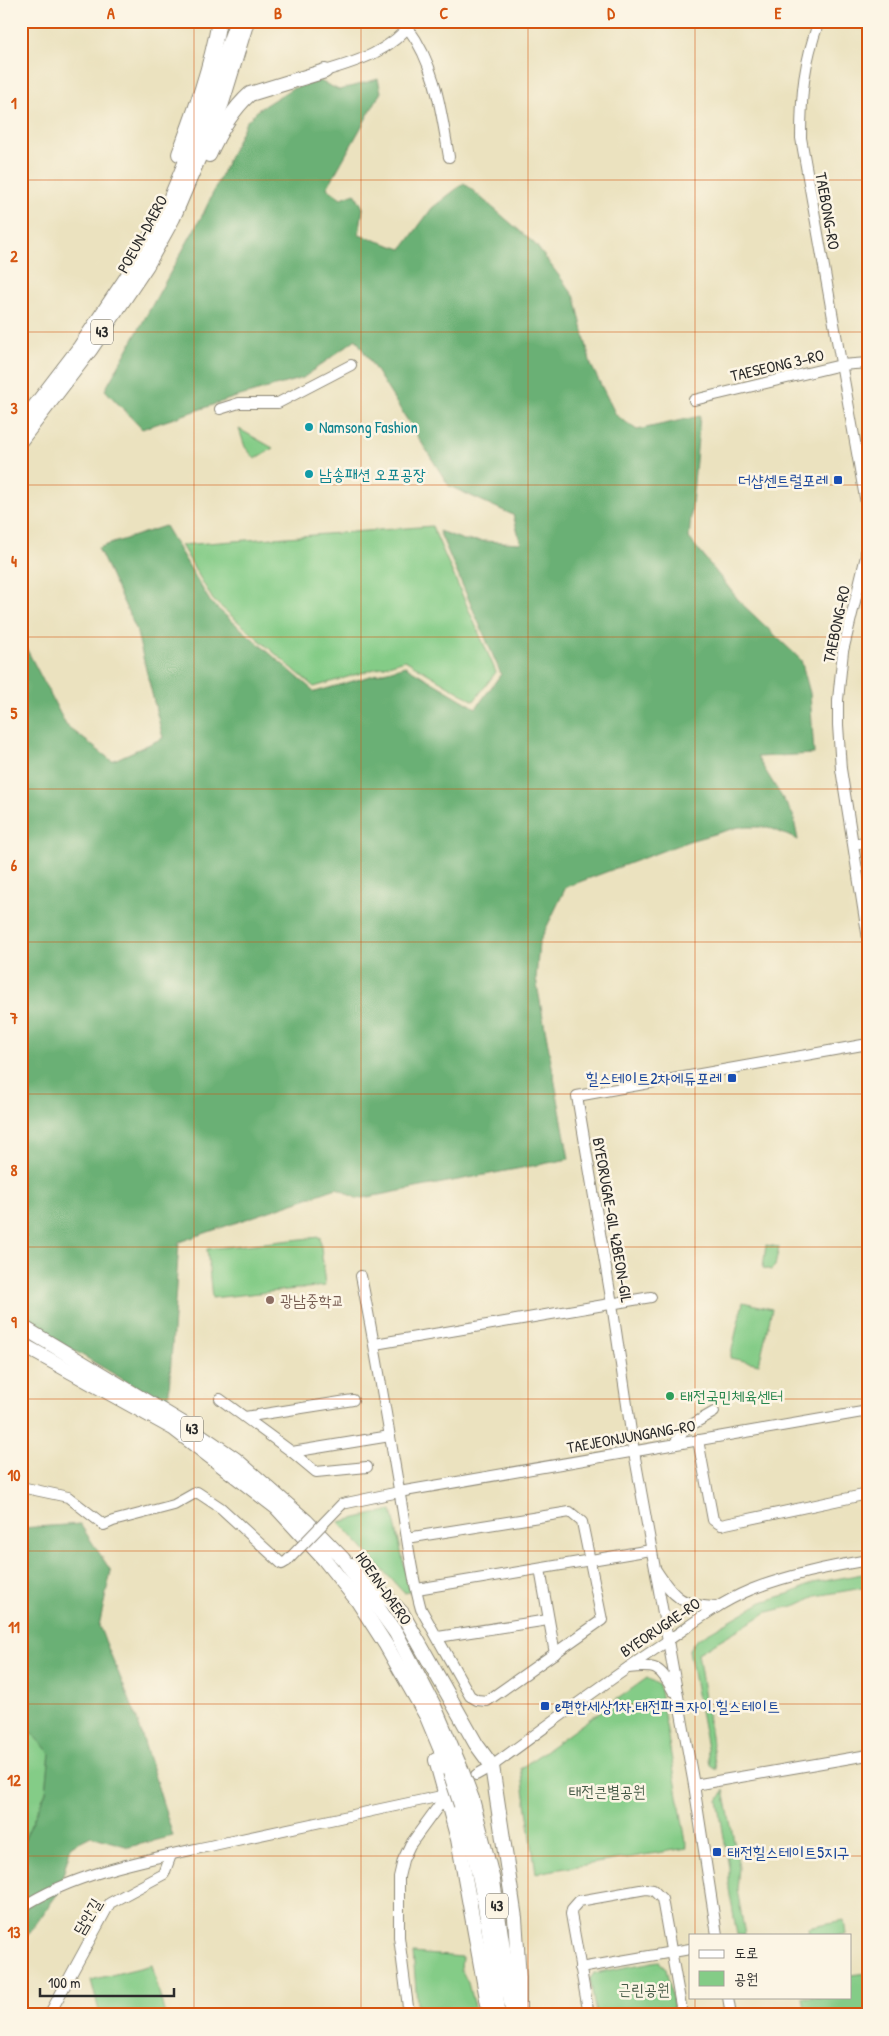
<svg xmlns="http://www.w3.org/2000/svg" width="889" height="2036" font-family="'Patrick Hand','Poor Story',sans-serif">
<rect width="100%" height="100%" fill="#fcf5e5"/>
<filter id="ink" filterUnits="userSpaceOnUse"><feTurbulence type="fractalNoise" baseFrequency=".02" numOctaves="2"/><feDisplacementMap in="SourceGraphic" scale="10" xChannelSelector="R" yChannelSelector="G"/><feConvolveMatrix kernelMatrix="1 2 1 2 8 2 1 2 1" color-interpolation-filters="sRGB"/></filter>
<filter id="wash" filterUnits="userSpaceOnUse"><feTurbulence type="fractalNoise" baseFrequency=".0096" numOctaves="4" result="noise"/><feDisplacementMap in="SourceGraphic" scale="20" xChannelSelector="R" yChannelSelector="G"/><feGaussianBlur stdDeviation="1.12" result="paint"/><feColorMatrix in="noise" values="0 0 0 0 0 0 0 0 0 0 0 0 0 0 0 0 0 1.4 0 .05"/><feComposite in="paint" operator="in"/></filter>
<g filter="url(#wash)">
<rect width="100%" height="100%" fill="#ebe2bf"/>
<g fill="#84cc87" stroke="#587c59">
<path d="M239 429 273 448 255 459 245 447Z"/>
<path d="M432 526 496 672 474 701 405 660 314 687 213 600 181 545Z"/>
<path d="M320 1237 325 1286 212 1298 207 1249Z"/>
<path d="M766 1245 779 1247 775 1266 771 1270 763 1268Z"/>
<path d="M743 1302 772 1309 759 1364 730 1358Z"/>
<path d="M392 1510 410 1592 404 1593 339 1522Z"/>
<path d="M868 1573V1587L816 1596 797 1605 768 1612 698 1653 716 1769 710 1765 689 1650 696 1640 762 1602 794 1592 813 1583Z"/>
<path d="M647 1678 659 1685 687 1848 536 1873 521 1768Z"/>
<path d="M21 1722 50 1753 46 1792 21 1847Z"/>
<path d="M724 1790 739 1867 737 1889 745 1935H737L729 1889V1868L718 1801Z"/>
<path d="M844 1920 846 1935H809L808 1927Z"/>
<path d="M413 1953 462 1957 461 1969 468 1983 476 2015H418Z"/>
<path d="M658 1961 666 1968 674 2007 669 2015H596L590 1979 594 1973Z"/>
<path d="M152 1965 165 2015H100L91 1980Z"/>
<path d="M868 1973V2015H806L803 1997H850V1975Z"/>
</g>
<g fill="#6bb074" stroke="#4b6e50">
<path d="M378 79 381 92 327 188 341 198 355 193 363 208 359 235 402 249 432 208 464 183 535 244 575 297 591 365 616 415 637 430 700 416 689 538 741 603 801 660 810 693 814 754 757 757 793 815 798 840 768 827H739L689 841 566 887 539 943 536 979 569 1159 358 1199 337 1188 179 1242 168 1406 21 1319V638L66 725 112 761 163 738 136 629 98 548 165 526 211 603 315 692 405 666 476 708 501 674 439 531 464 540 521 543 513 515 449 486 356 339 303 378 233 398 142 429 105 390 204 212 246 122 259 109 291 89 320 81 339 90Z"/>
<path d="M80 1524 111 1571 99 1626 135 1713 173 1836 129 1847 91 1836 71 1846 58 1893 21 1945V1847L46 1792 50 1753 21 1722V1528Z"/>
</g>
</g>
<g filter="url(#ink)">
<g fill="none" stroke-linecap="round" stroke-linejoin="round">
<g stroke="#8b8675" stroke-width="12">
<g id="minor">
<path d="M819 21C804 63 801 93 801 138L867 509 866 556 843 651 838 700V725L841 769 868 939"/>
<path d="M408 28C436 66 441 111 449 157"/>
<path d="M325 71C359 61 391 51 413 21"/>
<path d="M694 400 841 365 868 363"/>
<path d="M220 409 239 403H278L351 365"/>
<path d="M854 844 868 841"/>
<path d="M361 1276C376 1351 388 1426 401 1501 407 1536 411 1574 421 1609L470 1696 477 1700 487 1701 602 1620 582 1522 570 1512 407 1538"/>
<path d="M375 1344 651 1297"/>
<path d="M220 1399 292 1452 390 1436"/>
<path d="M245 1417 353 1400"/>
<path d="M698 1440 713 1520 721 1525 868 1494"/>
<path d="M675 1443 686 1428 714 1412"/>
<path d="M292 1452 316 1472 367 1467"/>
<path d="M21 1487 68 1497 104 1525 113 1521 174 1505 197 1492 221 1508 282 1564 287 1561"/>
<path d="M342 1504 399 1492 868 1411"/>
<path d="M540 1569 555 1654"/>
<path d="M656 1570C674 1598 682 1606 717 1607"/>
<path d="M417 1589 651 1550"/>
<path d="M438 1637 548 1620"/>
<path d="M628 1668C656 1665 660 1666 673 1691"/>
<path d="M476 1775 492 1766C550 1724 606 1681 666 1642 693 1623 719 1603 750 1590 788 1575 828 1567 868 1560"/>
<path d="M694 1785 868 1755"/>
<path d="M21 1908C79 1870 157 1858 223 1843 297 1827 372 1811 446 1795"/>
<path d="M717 1935 694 1785 634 1452 612 1304 577 1096 868 1044"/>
<path d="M580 1968 690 1949"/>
<path d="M728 1997 731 2015"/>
<path d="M49 2015 110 1903 164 1874 171 1855"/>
<path d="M407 2015 408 2007 399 1937V1877L403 1860 410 1845 448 1793"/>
<path d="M589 2015 571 1914 572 1909 579 1901 646 1889 653 1890 662 1899 681 2006 679 2015"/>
</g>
</g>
<g stroke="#8b8675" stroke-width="16">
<g id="highway">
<path d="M179 154C195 111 211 67 219 21"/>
<path d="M209 155C219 133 232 110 250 94L325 71"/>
<path d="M21 424 80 347 125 280 166 209 195 139 234 29"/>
<path d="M21 440 90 350 147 265 173 218 222 103 247 21"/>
<path d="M21 1326 184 1424 235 1459 306 1521 343 1559 396 1633 434 1706 461 1769"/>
<path d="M21 1344 173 1428 277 1508 324 1559 357 1600 386 1645 427 1717 450 1772"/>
<path d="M352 1565 365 1575 402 1613 476 1744 492 1766 515 1918 519 1978V2015"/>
<path d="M436 1760 458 1839 490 2015"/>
<path d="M472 1799 493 1881 512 2009"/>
<path d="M461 1805C482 1873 493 1943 498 2015"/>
</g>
</g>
<use href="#minor" stroke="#fff" stroke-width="10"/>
<use href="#highway" stroke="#fff" stroke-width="14"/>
<g stroke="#8b8675" stroke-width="12" stroke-linecap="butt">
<path id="minor-bridge" d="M287 1561 342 1504"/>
</g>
<g stroke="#8b8675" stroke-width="16" stroke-linecap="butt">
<g id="highway-bridge">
<path d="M461 1769 472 1799"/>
<path d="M450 1772 461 1805"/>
</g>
</g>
<use href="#minor-bridge" stroke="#fff" stroke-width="10"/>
<use href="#highway-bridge" stroke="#fff" stroke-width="14"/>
</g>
</g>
<path fill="none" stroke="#d5540f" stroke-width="1" stroke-opacity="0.55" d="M194 21V2015M361 21V2015M528 21V2015M695 21V1935M21 180H868M21 332H868M21 485H868M21 637H868M21 789H868M21 942H868M21 1094H868M21 1247H868M21 1399H868M21 1551H868M21 1704H868M21 1856H868M695 1997V2015"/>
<g fill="#0f9aa8" stroke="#fcf5e5" stroke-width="2">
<circle cx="309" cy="427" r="5"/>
<circle cx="309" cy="474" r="5"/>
</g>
<g fill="#1a4fb4" stroke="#fcf5e5" stroke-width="2">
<rect x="833" y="475" width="10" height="10" rx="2.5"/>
<rect x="727" y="1073" width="10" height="10" rx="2.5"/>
<rect x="540" y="1701" width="10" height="10" rx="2.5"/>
<rect x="712" y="1847" width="10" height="10" rx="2.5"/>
</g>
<circle fill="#8d6e63" stroke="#fcf5e5" stroke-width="2" cx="270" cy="1300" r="5"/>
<circle fill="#2e9e5b" stroke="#fcf5e5" stroke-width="2" cx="670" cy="1396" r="5"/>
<g text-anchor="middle" stroke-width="5" stroke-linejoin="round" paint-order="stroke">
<g fill="#fcf5e5" stroke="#6a6863" stroke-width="1">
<rect x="91" y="319.5" width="22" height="25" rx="4"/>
<rect x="181" y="1416.5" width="22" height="25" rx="4"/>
<rect x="486" y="1893.5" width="22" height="25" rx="4"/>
</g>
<g font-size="15" font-weight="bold" fill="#2b2b2b">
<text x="102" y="337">43</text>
<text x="192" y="1434">43</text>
<text x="497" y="1911">43</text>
</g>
<g font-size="16" fill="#2b2b2b" stroke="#fcf5e5">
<text transform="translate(828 211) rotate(80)" y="6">TAEBONG-RO</text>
<text transform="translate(142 234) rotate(-61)" y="6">POEUN-DAERO</text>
<text transform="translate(777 365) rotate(-13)" y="6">TAESEONG 3-RO</text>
<text transform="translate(836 624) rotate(-78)" y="6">TAEBONG-RO</text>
<text transform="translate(613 1220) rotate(80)" y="6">BYEORUGAE-GIL 42BEON-GIL</text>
<text transform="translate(631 1436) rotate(-10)" y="6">TAEJEONJUNGANG-RO</text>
<text transform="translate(384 1588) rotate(55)" y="6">HOEAN-DAERO</text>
<text transform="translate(660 1627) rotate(-34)" y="6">BYEORUGAE-RO</text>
<text transform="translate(87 1916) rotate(-59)" y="6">담안길</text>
</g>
<g font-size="16" fill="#0d838f" stroke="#fcf5e5" text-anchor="start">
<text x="319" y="433">Namsong Fashion</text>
<text x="319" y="480">남송패션 오포공장</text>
</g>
<g font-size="16" fill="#164399" stroke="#fcf5e5" text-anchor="end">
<text x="828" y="486">더샵센트럴포레</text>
<text x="722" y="1084">힐스테이트2차에듀포레</text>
<text x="555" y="1712" text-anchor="start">e편한세상1차.태전파크자이.힐스테이트</text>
<text x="727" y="1858" text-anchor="start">태전힐스테이트5지구</text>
</g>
<g font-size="16" fill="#785e54" stroke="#fcf5e5" text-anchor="start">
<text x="280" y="1306">광남중학교</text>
</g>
<g font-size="16" fill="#27864d" stroke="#fcf5e5" text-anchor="start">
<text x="680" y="1402">태전국민체육센터</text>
</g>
<g font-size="16" fill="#465b47" stroke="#fcf5e5">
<text x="607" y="1797">태전큰별공원</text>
<text x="644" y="1995">근린공원</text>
</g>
</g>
<rect width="889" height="2036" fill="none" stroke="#fcf5e5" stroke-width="55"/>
<rect x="689" y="1934" width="162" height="65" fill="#fcf5e5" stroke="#a8a49b"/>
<rect x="699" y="1950" width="25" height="8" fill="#ffffff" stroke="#a8a49b"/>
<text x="734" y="1958" font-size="15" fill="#2b2b2b">도로</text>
<rect x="699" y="1971" width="25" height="15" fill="#84cc87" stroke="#a8a49b"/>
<text x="734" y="1984" font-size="15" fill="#2b2b2b">공원</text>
<path d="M40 1988v8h134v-8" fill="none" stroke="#2b2b2b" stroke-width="2.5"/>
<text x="48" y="1988" font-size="15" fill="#2b2b2b" stroke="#fcf5e5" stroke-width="4" paint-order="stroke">100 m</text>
<rect x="28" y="28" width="834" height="1980" fill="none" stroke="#d5540f" stroke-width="2"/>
<g font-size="16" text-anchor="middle" font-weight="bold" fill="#d5540f">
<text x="111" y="19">A</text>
<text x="278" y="19">B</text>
<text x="444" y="19">C</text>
<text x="611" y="19">D</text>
<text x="778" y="19">E</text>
<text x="14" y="109">1</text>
<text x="14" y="262">2</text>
<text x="14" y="414">3</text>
<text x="14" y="567">4</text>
<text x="14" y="719">5</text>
<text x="14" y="871">6</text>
<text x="14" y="1024">7</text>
<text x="14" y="1176">8</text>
<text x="14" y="1328">9</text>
<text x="14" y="1481">10</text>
<text x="14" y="1633">11</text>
<text x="14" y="1786">12</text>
<text x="14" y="1938">13</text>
</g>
</svg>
